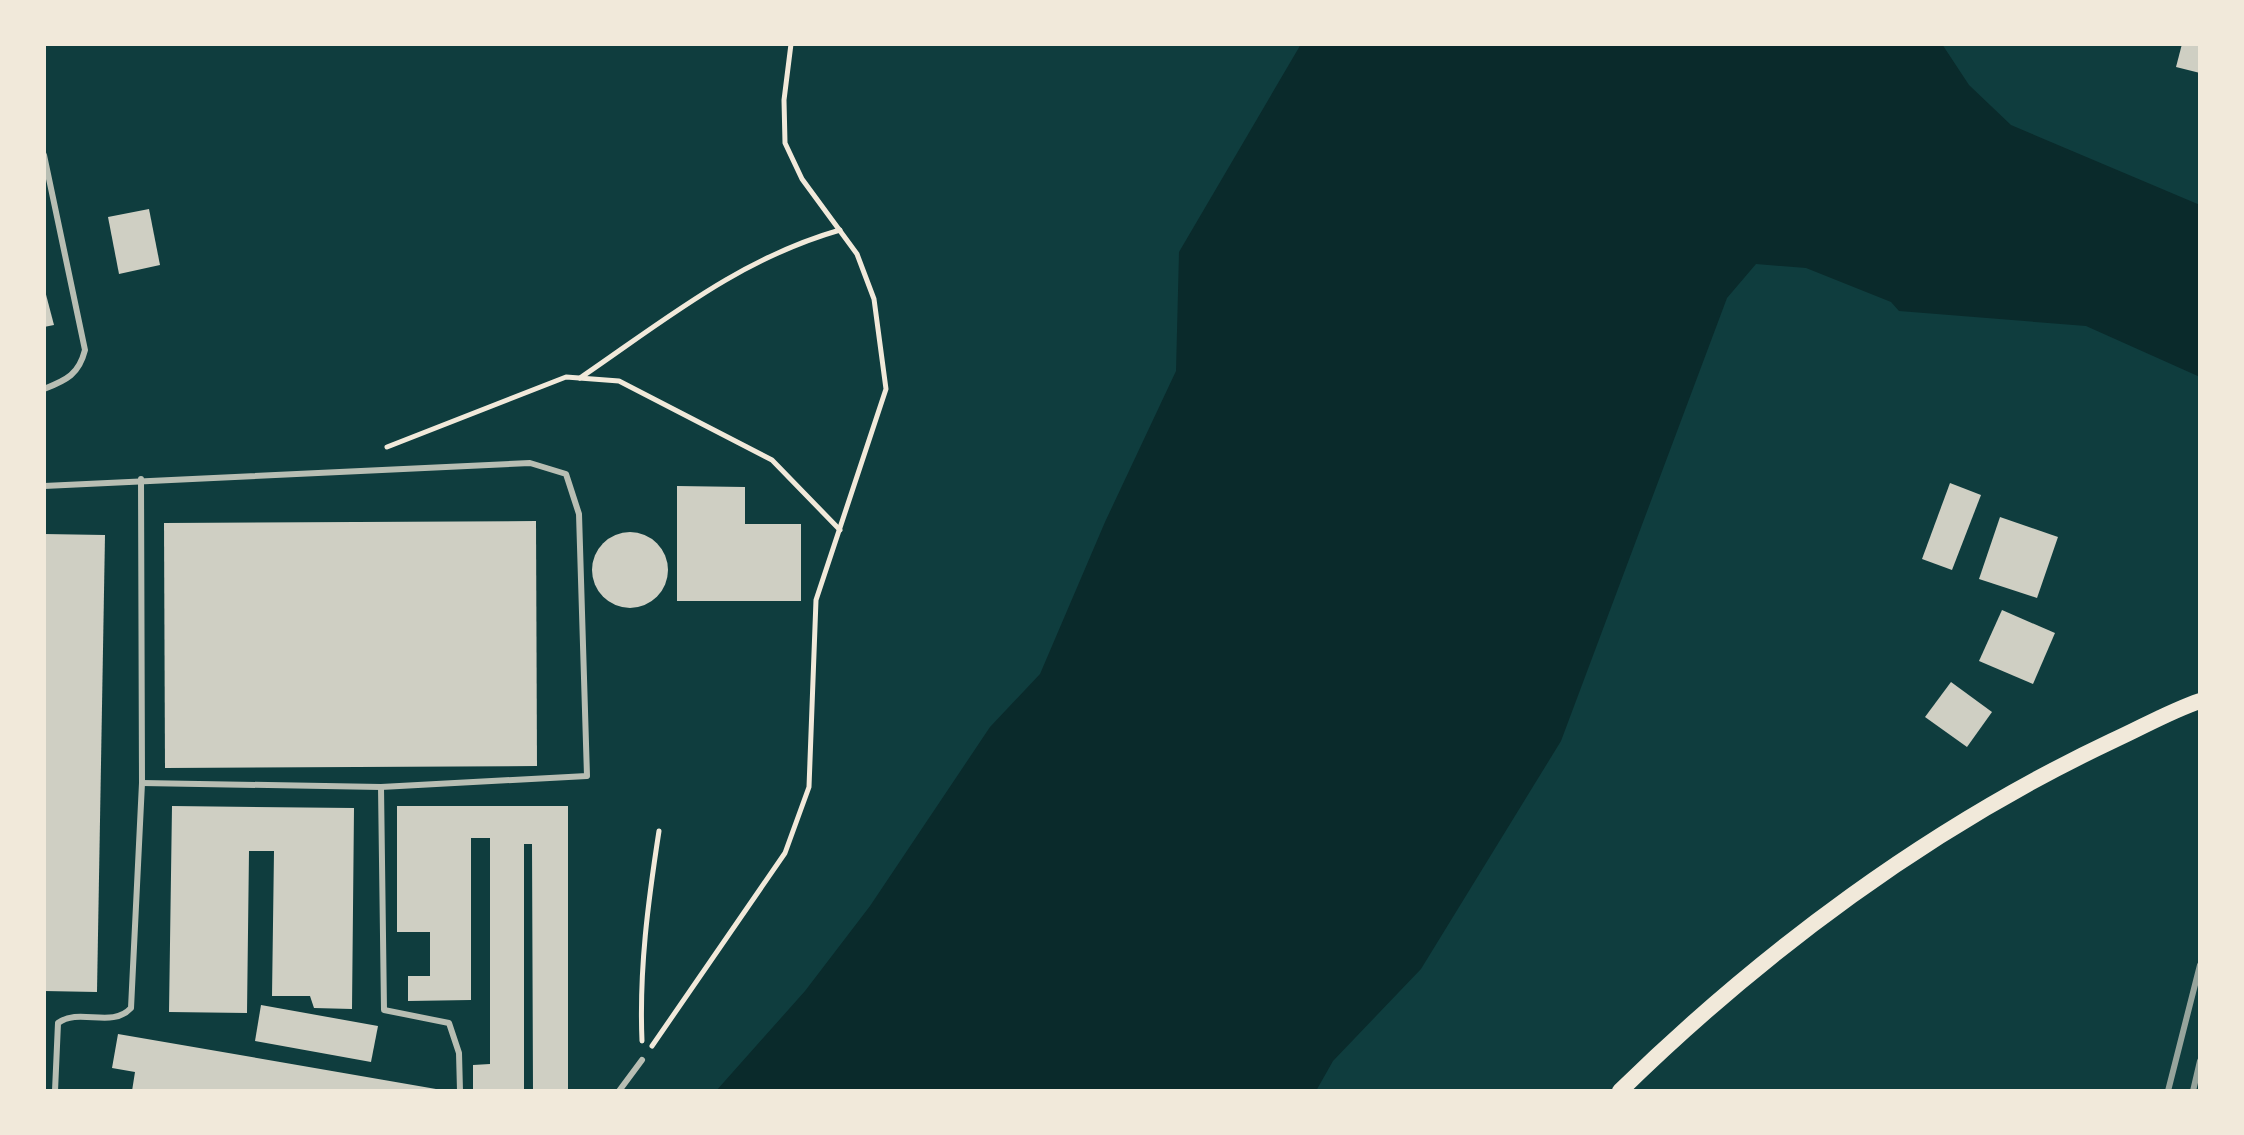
<svg xmlns="http://www.w3.org/2000/svg" width="2244" height="1135" font-family="Ubuntu,sans-serif">
<rect width="100%" height="100%" fill="#0f3d3e"/>
<path fill="#0a2a2b" d="M1301 44H1942L1969 85 2011 125 2200 205V377L2086 326 1899 311 1891 302 1806 268 1756 264 1727 298 1561 741 1421 969 1333 1061 1316 1091H716L805 991 870 906 990 727 1040 674 1105 522 1176 371 1179 252Z"/>
<g fill="#cfcfc3">
<path d="M2182 44H2200V73L2176 67Z"/>
<path d="M149 209 160 265 119 274 108 217Z"/>
<path d="M44 287 54 325 44 327Z"/>
<path d="M1950 483 1981 495 1952 570 1922 559Z"/>
<path d="M677 486 745 487V524H801V601H677Z"/>
<path d="M2000 517 2058 537 2037 598 1979 579Z"/>
<path d="M536 521 537 766 165 768 164 523Z"/>
<circle cx="630" cy="570" r="38"/>
<path d="M44 534 105 535 97 992 44 991Z"/>
<path d="M2002 610 2055 633 2033 684 1979 661Z"/>
<path d="M1951 682 1992 712 1967 747 1925 717Z"/>
<path d="M172 806 354 808 352 1009 314 1008 310 996H272L274 851H249L247 1013 169 1012Z"/>
<path d="M397 806H568V1091H533L532 844H524V1091H473V1065L490 1064V838H471V1000L408 1001V976H430V932H397Z"/>
<path d="M261 1005 378 1026 371 1062 255 1041Z"/>
<path d="M118 1034 436 1089V1091H132L135 1072 112 1068Z"/>
</g>
<g fill="none" stroke-linecap="round" stroke-linejoin="round">
<g stroke="#f1e9da" stroke-width="5">
<path d="M580 378C665 320 739 259 840 230"/>
<path d="M387 447 566 377 619 381 772 460 840 530"/>
<path d="M642 1041C639 970 648 902 659 831"/>
<path d="M652 1046 785 853 809 787 816 600 886 389 874 299 857 254 802 179 785 143 784 100 791 44"/>
</g>
<g stroke="#b8beb3" stroke-width="6">
<path d="M44 155 85 350C79 374 67 380 44 389"/>
<path d="M44 486 530 463 566 474 579 514 587 776 381 787 142 783"/>
<path d="M381 787 384 1010 449 1023 459 1053 460 1091"/>
<path d="M55 1091 58 1023C79 1007 112 1029 131 1008L142 783 141 479"/>
<path d="M619 1091 642 1060"/>
</g>
<path stroke="#f1e9da" stroke-width="16" d="M1620 1091C1763 951 1930 827 2112 741 2141 728 2170 711 2200 701"/>
<g stroke="#97a49c" stroke-width="6">
<path d="M2168 1091 2200 965"/>
<path d="M2193 1091 2200 1061"/>
</g>
</g>
<rect width="2244" height="1135" fill="none" stroke="#f1e9da" stroke-width="92"/>
</svg>
